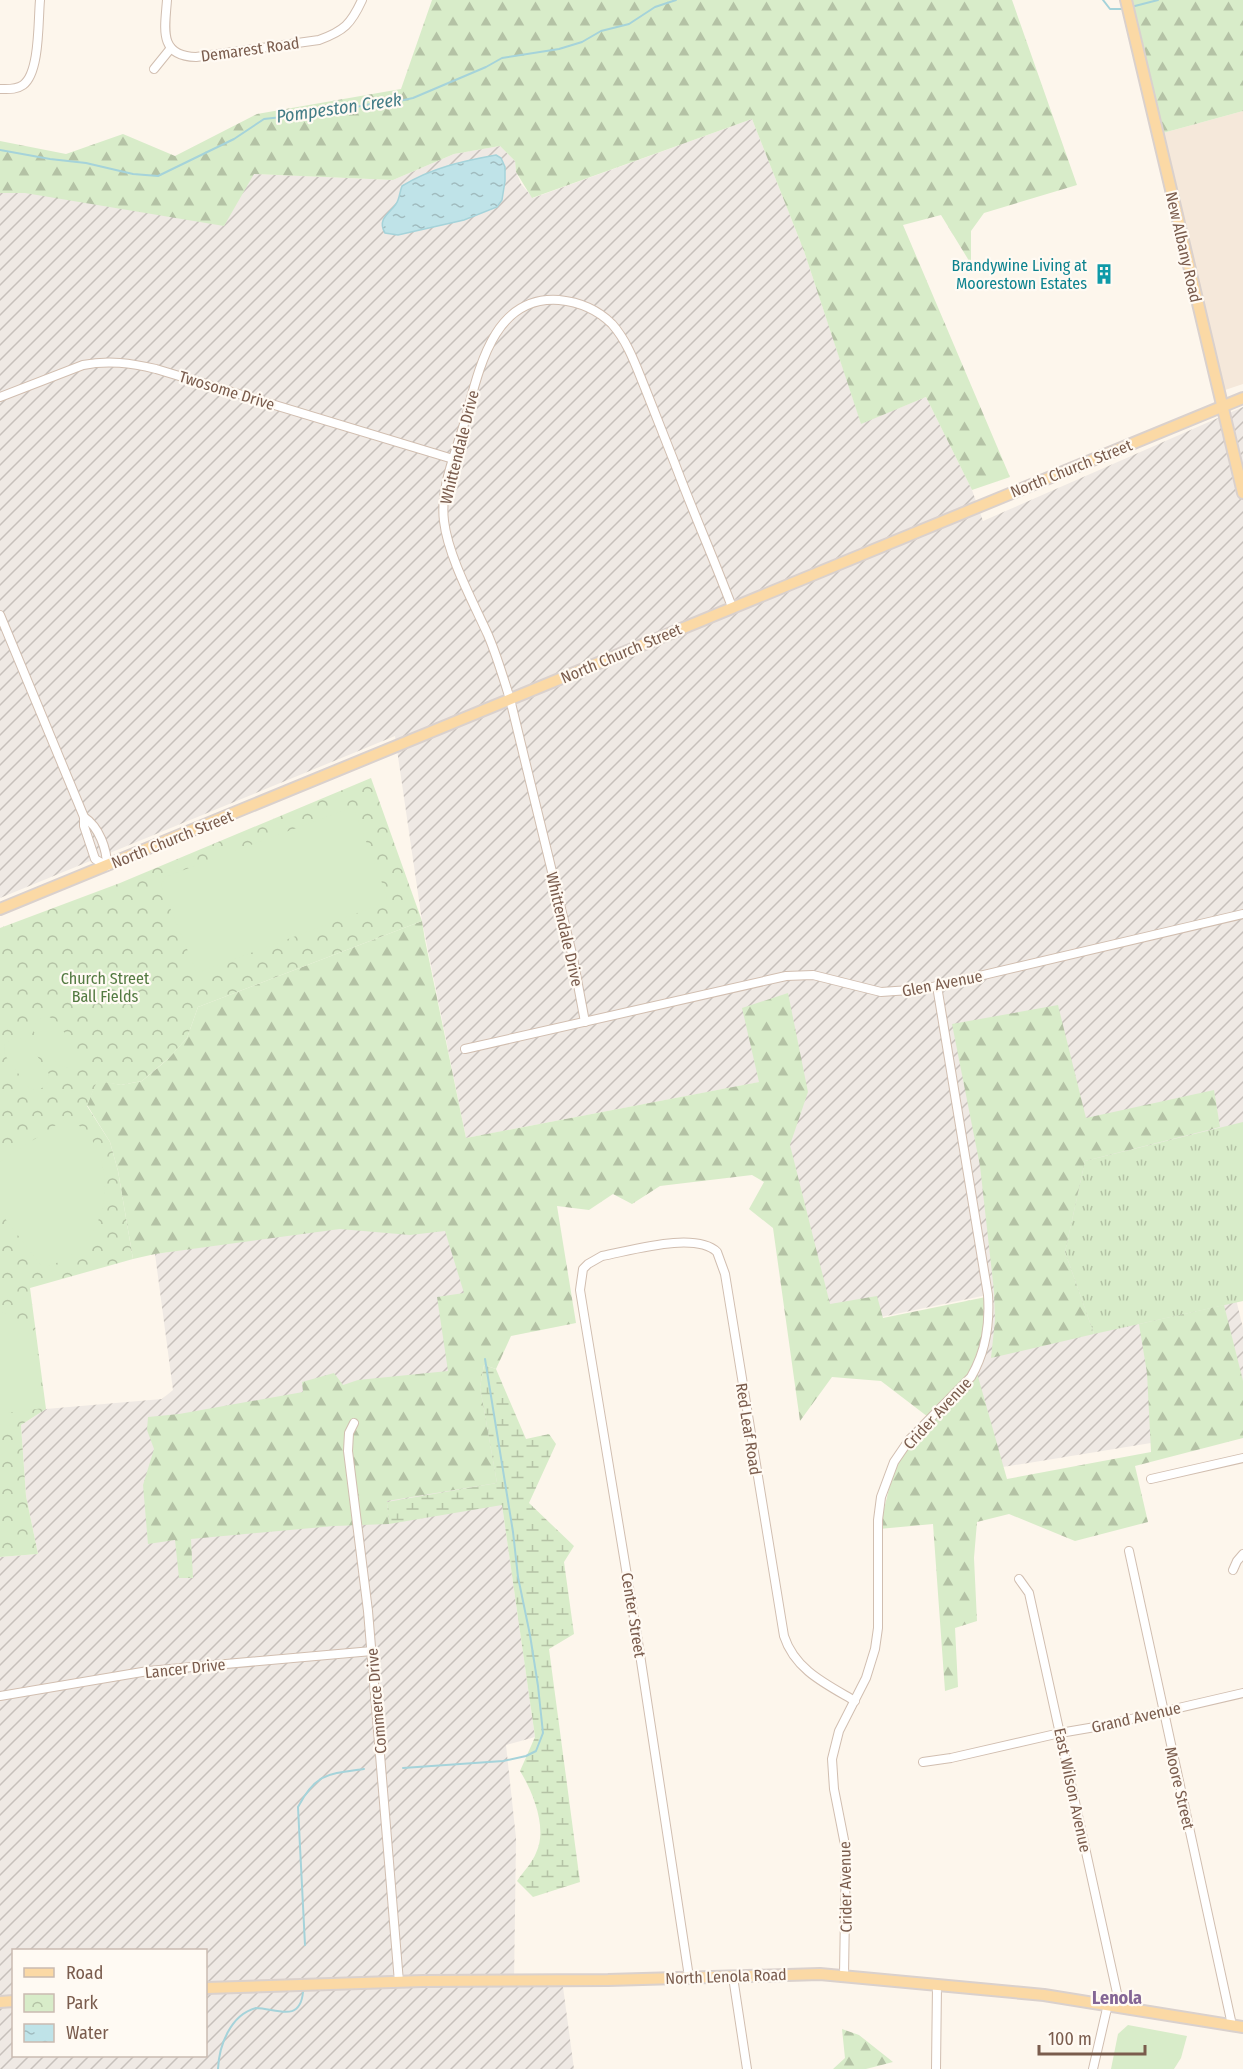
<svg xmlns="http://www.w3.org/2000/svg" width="1243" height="2069" font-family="'Fira Sans Condensed',sans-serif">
<defs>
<pattern id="industrial-furrows" width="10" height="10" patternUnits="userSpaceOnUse" patternTransform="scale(1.5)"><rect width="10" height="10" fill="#efe9e4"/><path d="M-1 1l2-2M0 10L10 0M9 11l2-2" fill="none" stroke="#c7c0bb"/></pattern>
<pattern id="grass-tufts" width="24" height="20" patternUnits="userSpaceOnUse" patternTransform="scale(1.5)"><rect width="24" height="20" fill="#d8ecc9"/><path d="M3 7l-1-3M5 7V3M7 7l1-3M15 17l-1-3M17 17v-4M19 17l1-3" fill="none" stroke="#b4c2a5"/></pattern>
<pattern id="forest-firs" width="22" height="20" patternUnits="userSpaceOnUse" patternTransform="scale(1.5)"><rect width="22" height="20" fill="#d8ecc9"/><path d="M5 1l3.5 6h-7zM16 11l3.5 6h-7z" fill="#b4c2a5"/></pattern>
<pattern id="wetland-marsh" width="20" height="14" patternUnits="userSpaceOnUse" patternTransform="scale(1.5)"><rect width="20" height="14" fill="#d8ecc9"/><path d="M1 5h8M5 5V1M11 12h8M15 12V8" fill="none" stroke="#b4c2a5"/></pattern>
<pattern id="park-crowns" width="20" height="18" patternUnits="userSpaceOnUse" patternTransform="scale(1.5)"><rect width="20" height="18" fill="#d8ecc9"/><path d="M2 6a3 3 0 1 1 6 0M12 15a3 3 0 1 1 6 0" fill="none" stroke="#b4c2a5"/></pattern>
<pattern id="water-ripples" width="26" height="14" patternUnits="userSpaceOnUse" patternTransform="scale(1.5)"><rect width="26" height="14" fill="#bfe3e8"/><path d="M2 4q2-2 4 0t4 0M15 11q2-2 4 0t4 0" fill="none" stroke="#a0bbbe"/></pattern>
</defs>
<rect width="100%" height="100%" fill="#fdf6ec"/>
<path fill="#f5e8da" d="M1243 111V384L1225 390 1163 133Z"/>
<g fill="url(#industrial-furrows)" fill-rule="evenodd">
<path d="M752 119 804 251 861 423 926 397 972 490 983 521 1243 407V1289L1234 1291 1243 1328V1428L960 1474 987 1295 828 1328 776 1079 466 1138 422 921 395 736 0 898V193H25L254 174 393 180 454 154 500 146 515 161 516 172 521 184 533 198Z"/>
<path d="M449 1211 467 1292 502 1505 535 1737 506 1745 516 1838 514 1984 563 1987 574 2069H0V1557L38 1554 26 1496 21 1425 46 1409 162 1399 173 1390 155 1254ZM14 1950H206V2056H14Z"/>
</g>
<path fill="url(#grass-tufts)" d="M1243 1122V1301L1094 1334 1065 1252 1085 1161Z"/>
<g fill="url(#forest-firs)">
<path d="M432 0H1012L1077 185 984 213 971 231V264L941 215 903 225 1010 477 972 490 926 397 861 424 804 251 752 119 532 198 516 172 515 161 500 146 454 154 393 180 254 174 224 226 25 193H0V141L66 154 123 134 175 156 257 114 401 89Z"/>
<path d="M1132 0H1243V111L1163 133Z"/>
<path d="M422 921 425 940 466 1138 759 1082 742 1008 788 993 808 1092 790 1145 830 1304 877 1296 883 1318 986 1297 981 1355 975 1366 1007 1479 1151 1452 1147 1373 1139 1324 1224 1305 1243 1381V1438L1135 1466 1148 1522 1075 1541 1009 1514 977 1522 974 1558 977 1621 955 1628 958 1687 945 1691 933 1524 879 1529 897 1457 932 1420 881 1381 832 1377 800 1421 773 1228 749 1209 764 1182 752 1175 660 1186 632 1204 613 1194 589 1210 557 1206 576 1323 511 1336 496 1369 484 1365 480 1387 497 1483 387 1501 389 1524 334 1526 191 1539 193 1578H179L175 1540 148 1544 143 1485 154 1449 147 1430 148 1417 179 1414 303 1392 302 1382 334 1373 343 1385 358 1380 448 1371 437 1297 464 1293 445 1231 410 1235 340 1229 155 1254 133 1259 118 1171 110 1142 87 1105 97 1080 121 1085 142 1081 168 1059 187 1038 198 1007Z"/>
<path d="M1058 1005 1086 1118 1214 1090 1220 1127 1085 1161 1065 1252 1094 1334 991 1358 995 1320 994 1291 980 1166 952 1024Z"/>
<path d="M842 2029 859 2035 893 2062 866 2069H833L845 2058Z"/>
</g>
<path fill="url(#wetland-marsh)" d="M484 1365 496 1369 526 1439 549 1434 556 1444 529 1503 574 1546 564 1562 574 1634 549 1649 580 1882 533 1897 517 1881C523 1872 532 1863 536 1853 548 1829 533 1792 520 1771L535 1737 502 1505 389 1524 387 1502 497 1483 480 1387Z"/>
<path fill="url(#park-crowns)" d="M371 778 422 921 198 1007 187 1038 170 1057 142 1081 121 1085 97 1081 87 1106 110 1142 118 1171 133 1259 30 1288 46 1409 21 1425 26 1496 38 1554 0 1557V928L120 883Z"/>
<g fill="#d8ecc9">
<path d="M353 807 387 896 384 903 197 973 161 886 165 877Z"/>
<path d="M48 1016 57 1022 78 1052 77 1061 68 1068 58 1065 34 1032C32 1023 39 1018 48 1016Z"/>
<path d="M15 1037C29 1038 41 1063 49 1074L48 1082C43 1089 37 1092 29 1088L4 1054 5 1044Z"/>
<path d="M68 1117C79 1125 90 1134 96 1147 114 1184 105 1234 68 1257 61 1262 51 1265 43 1268L0 1212V1162Z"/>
<path d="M0 1311 26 1323 35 1332 44 1408 0 1414Z"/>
<path d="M1128 2025 1187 2036 1181 2058 1174 2069H1111L1118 2034Z"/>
</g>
<path fill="url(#water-ripples)" stroke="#a5d3da" stroke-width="1.5" d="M496 155 501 158 505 167V181L502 200 497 207 464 220 398 235 385 233C375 217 395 211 398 200 400 195 400 191 402 186 431 168 463 161 496 155Z"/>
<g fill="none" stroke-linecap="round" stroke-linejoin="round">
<g stroke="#a5d3da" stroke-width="2">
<path d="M1103 0 1110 9H1123"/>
<path d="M1131 7 1158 0"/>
<path d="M0 150 50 159 86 163 133 174 158 176 234 139 264 119 337 111 380 102 390 103 413 98 486 67 502 58 559 49 582 42 601 31 629 24 655 7 676 0"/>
<path d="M403 1768 503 1761 526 1756 536 1751 543 1733 538 1686 530 1635 518 1577 513 1532 485 1359"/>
<path d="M305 1945 298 1807C316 1773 328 1774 364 1769"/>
<path d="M218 2069C219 2046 230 2015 256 2008 275 2008 300 2024 303 1992"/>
</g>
<g stroke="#d1beb0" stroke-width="10">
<g id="minor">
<path d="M167 0C165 28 158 56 196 57L319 40C344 31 351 24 362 0"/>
<path d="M154 69 171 48"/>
<path d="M0 89C8 89 16 90 23 85 40 73 38 21 40 0"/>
<path d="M0 397 83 365C108 360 131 363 156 369L453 459"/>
<path d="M0 615 84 817V826L95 859 107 866"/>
<path d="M84 817C99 827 107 849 107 866"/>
<path d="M585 1022 573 958 510 699C503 677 497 656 488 635 473 602 448 556 444 521 440 488 455 455 464 424 478 375 491 295 559 300 579 302 598 310 612 324 628 342 636 366 645 388 655 413 665 439 675 464 693 512 714 559 732 607"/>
<path d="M465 1049 786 976 813 975 881 992 924 989 1243 914"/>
<path d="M354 1423 349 1433 348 1451 368 1611 399 1982"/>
<path d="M1151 1479 1243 1458"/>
<path d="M1129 1551 1232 2025"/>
<path d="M1233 1570 1237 1561 1243 1554"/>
<path d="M1019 1579 1029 1593 1117 1993V2006"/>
<path d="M0 1696 148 1671 372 1651"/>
<path d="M923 1762 951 1758 1060 1733 1101 1726 1243 1693"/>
<path d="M844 1975 846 1850 834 1789 832 1759 839 1731 866 1678 875 1649 878 1628V1520L881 1497 894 1462 909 1440 971 1377C986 1351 990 1325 988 1295L937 986"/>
<path d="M689 1977 639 1648 585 1321 580 1290 583 1269 588 1264 602 1256C630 1251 695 1231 717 1252L725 1274 784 1636C795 1670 826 1684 855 1701"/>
<path d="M733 1977 747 2069"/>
<path d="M936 2069 937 1985"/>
<path d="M1093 2069 1108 2004"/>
</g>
</g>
<g stroke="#dad1cd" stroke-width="14">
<g id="major">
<path d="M1126 0 1243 493"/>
<path d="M0 909 1243 398"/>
<path d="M206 1988 423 1981 608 1980 820 1974 1044 1995 1243 2027"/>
<path d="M0 2002 14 2001"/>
</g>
</g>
<use href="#minor" stroke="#fff" stroke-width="8"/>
<use href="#major" stroke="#fbd9a5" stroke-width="10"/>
</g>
<defs>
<g id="building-bare" transform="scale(1.62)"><path d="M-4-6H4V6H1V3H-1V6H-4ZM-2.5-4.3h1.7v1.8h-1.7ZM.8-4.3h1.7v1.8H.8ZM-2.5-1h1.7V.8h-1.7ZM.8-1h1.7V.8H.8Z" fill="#0f9aa8" stroke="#fffaf3" stroke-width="2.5" paint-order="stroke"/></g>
</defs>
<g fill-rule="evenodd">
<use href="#building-bare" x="1104" y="274"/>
</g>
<g text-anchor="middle" stroke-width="4.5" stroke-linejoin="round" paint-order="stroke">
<g font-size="16" fill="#7a5c4d" stroke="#fffaf3">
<text transform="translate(250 49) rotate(-8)" y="6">Demarest Road</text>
<text transform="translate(1184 247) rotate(77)" y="6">New Albany Road</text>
<text transform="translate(227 390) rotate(17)" y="6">Twosome Drive</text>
<text transform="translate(459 447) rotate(-76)" y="6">Whittendale Drive</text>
<text transform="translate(1071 468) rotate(-22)" y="6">North Church Street</text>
<text transform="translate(621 653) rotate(-23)" y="6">North Church Street</text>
<text transform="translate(172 839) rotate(-22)" y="6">North Church Street</text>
<text transform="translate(565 929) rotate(77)" y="6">Whittendale Drive</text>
<text transform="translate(942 983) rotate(-11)" y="6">Glen Avenue</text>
<text transform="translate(937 1413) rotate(-47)" y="6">Crider Avenue</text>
<text transform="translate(749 1429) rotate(81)" y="6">Red Leaf Road</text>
<text transform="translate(634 1615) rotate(81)" y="6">Center Street</text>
<text transform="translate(185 1668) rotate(-6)" y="6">Lancer Drive</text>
<text transform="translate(376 1701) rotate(-95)" y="6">Commerce Drive</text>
<text transform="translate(1136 1717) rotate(-13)" y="6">Grand Avenue</text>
<text transform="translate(1180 1788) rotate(77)" y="6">Moore Street</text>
<text transform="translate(1073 1790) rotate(78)" y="6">East Wilson Avenue</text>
<text transform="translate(845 1887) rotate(-91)" y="6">Crider Avenue</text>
<text transform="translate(726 1976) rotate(-2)" y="6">North Lenola Road</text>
</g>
<g font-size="16" fill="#0d838f" stroke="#fffaf3" text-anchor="end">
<text x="1087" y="271">Brandywine Living at<tspan x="1087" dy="18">Moorestown Estates</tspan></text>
</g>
<g font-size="16" fill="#537a41" stroke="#fffaf3">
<text x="105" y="984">Church Street<tspan x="105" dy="18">Ball Fields</tspan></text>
</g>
<g font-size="18" font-style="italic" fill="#437c86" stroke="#fffaf3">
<text transform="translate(339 108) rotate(-8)" y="6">Pompeston Creek</text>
</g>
<g font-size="18" font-weight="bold" fill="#846695" stroke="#fffaf3">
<text x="1117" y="2004">Lenola</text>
</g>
</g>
<rect x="12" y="1949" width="195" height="108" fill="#fffaf3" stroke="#cabbb1" stroke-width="1.5"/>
<rect x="24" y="1968" width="30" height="9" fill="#fbd9a5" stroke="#cabbb1" stroke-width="1.5"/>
<text x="66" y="1979" font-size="18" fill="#7a5c4d">Road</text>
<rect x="24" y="1994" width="30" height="18" fill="url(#park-crowns)" stroke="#cabbb1" stroke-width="1.5"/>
<text x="66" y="2009" font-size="18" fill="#7a5c4d">Park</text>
<rect x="24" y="2024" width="30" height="18" fill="url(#water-ripples)" stroke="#cabbb1" stroke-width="1.5"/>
<text x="66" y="2039" font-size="18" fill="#7a5c4d">Water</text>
<path d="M1039 2045v9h106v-9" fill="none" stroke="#7a5c4d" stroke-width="3"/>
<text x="1048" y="2045" font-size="18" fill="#7a5c4d" stroke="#fffaf3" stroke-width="4.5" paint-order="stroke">100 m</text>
</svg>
